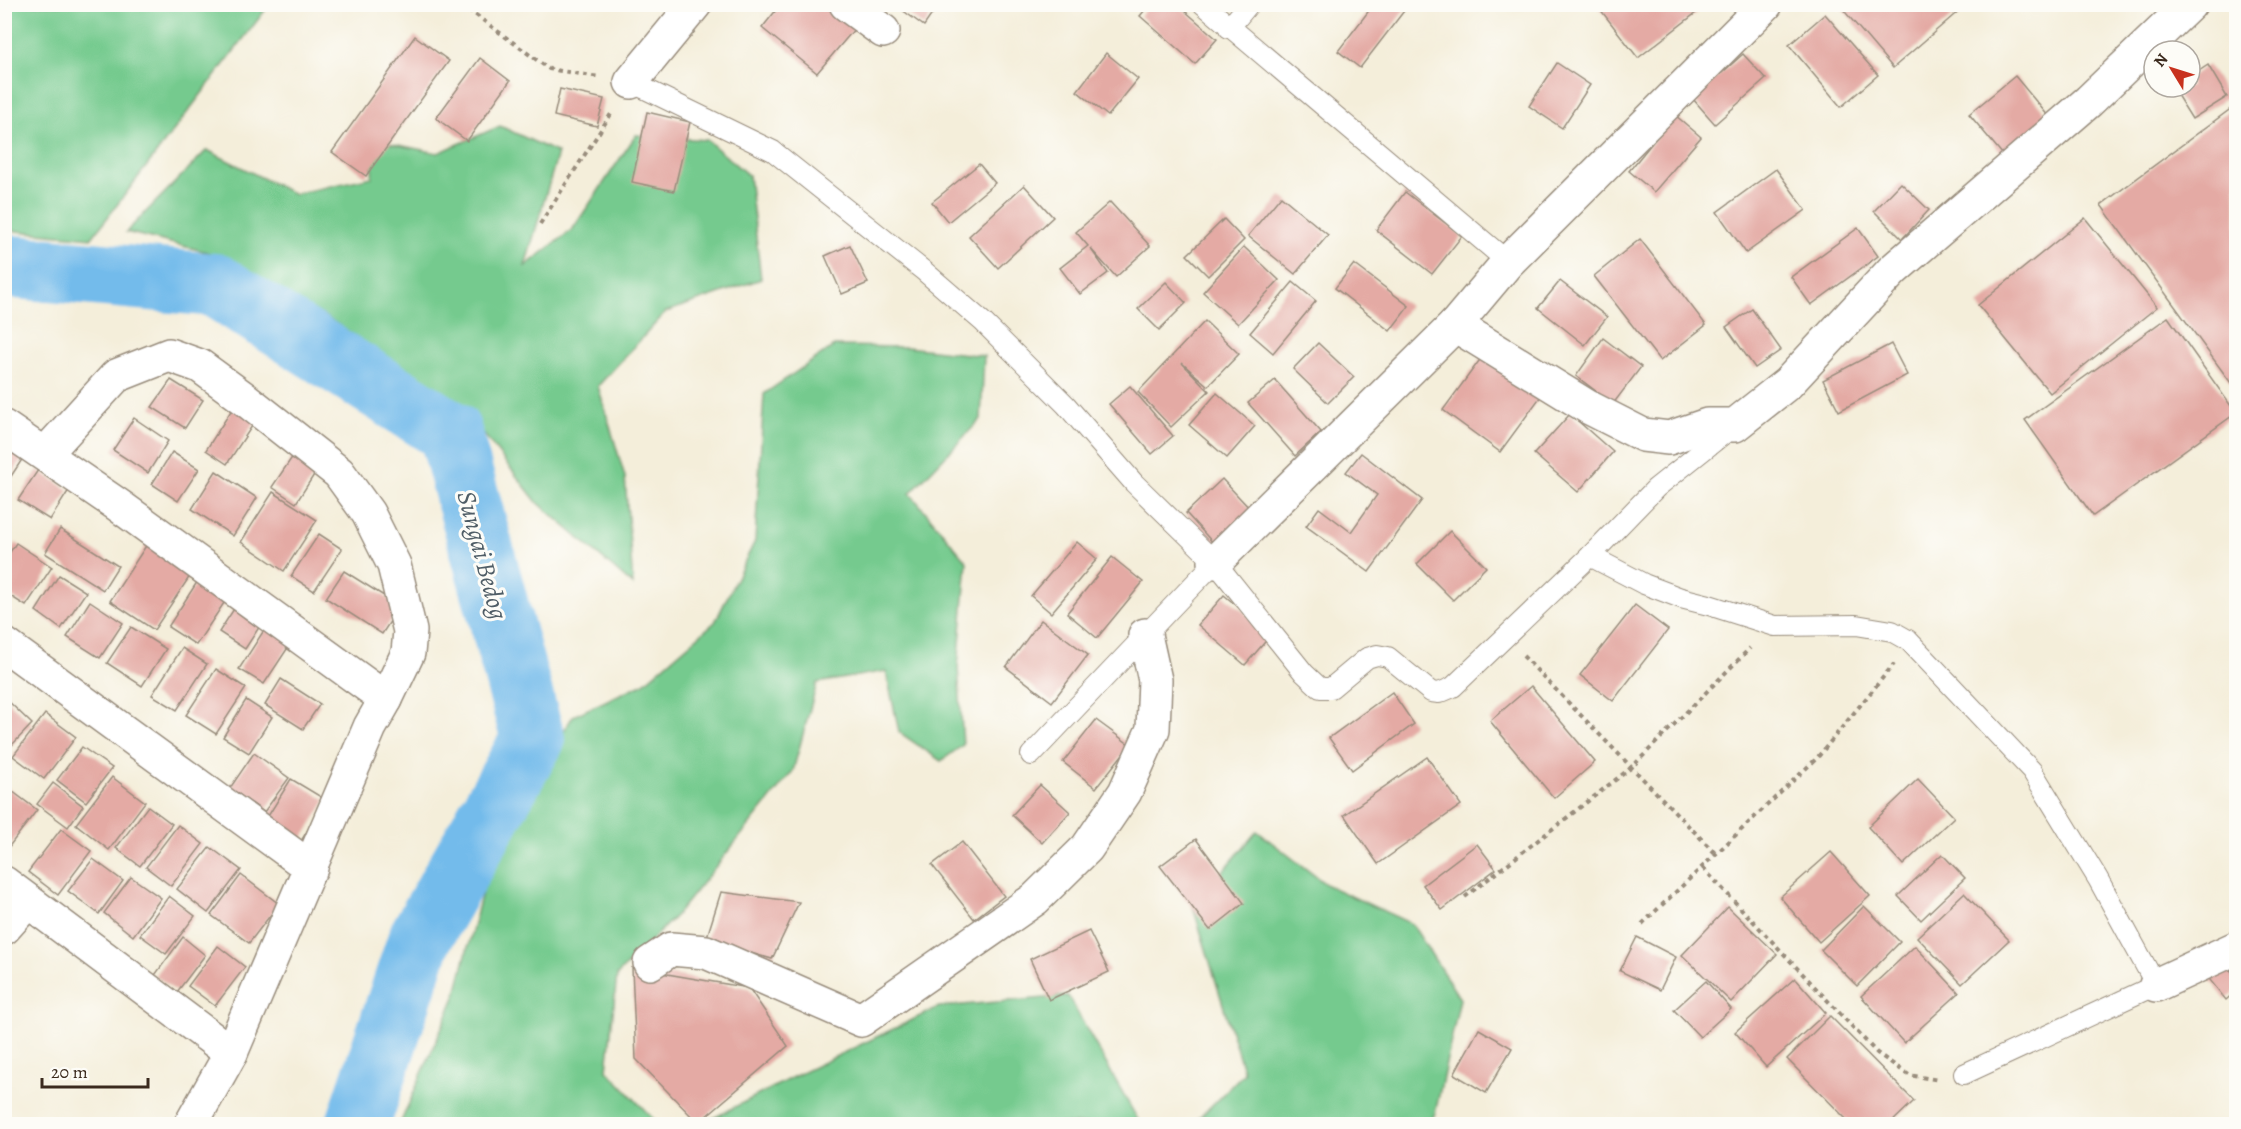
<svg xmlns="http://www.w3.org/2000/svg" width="2241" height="1129" font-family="Alegreya,serif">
<rect width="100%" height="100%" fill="#fdfcf7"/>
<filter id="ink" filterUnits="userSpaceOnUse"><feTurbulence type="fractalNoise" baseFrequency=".0167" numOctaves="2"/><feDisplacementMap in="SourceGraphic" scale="12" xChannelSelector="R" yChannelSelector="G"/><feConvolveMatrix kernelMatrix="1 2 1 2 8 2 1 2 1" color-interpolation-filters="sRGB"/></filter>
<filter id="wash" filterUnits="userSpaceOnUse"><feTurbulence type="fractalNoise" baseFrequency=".008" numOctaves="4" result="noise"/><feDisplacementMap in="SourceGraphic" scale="24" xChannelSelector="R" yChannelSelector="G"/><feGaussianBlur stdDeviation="1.35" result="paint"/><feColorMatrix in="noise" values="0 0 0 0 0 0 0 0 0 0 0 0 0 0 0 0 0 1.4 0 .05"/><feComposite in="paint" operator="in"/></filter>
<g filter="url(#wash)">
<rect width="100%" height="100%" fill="#f4eeda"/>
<g fill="#75ca8e" stroke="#587a56" stroke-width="1.5">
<path d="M257 4 266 9 92 238 5 230V5Z"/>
<path d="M500 126 558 153 525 266 572 230 636 135 707 140 749 176 761 279 666 312 598 386 625 477 633 585 536 501 460 404 324 316 207 252 126 232 207 150 294 194 372 177 373 140 438 153Z"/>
<path d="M834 346 907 347 984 356 981 419 910 493 967 562 958 667 963 745 941 761 899 732 886 671 817 683 793 771 679 912 617 975 607 1070 658 1124H400L455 997 496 838 573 716 644 683 715 622 755 541 764 394Z"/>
<path d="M1257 831 1327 885 1412 924 1460 999 1435 1114 1428 1124H1193L1244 1073 1193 907Z"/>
<path d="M1068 996 1138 1120V1124H702L791 1078 939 1007Z"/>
</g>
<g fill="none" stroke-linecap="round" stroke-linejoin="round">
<path stroke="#73bbeb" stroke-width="64" d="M4 266 215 285 450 432 533 739 420 938 358 1124"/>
</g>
<g id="blocks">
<g fill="#e4aaa4">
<path d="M781 4H829L856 27 817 73 762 28Z"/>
<path d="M894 4H939L924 26Z"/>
<path d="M1150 4H1177L1217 39 1195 64 1140 16Z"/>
<path d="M1374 4H1404L1407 7 1360 68 1338 51Z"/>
<path d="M1596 4H1691L1697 12 1638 58Z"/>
<path d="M1841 4H1957L1961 9 1893 68 1840 6Z"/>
<path d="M1825 14 1878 75 1841 107 1789 45Z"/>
<path d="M415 36 449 61 366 176 332 152Z"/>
<path d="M1106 53 1138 79 1108 116 1077 91Z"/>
<path d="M1743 54 1766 79 1715 124 1693 99Z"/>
<path d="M480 58 510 81 467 141 436 118Z"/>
<path d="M1557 63 1590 85 1562 128 1529 106Z"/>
<path d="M2208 65 2227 97 2192 119 2172 87H2190V77Z"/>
<path d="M2015 76 2049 117 2003 155 1969 114Z"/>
<path d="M560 89 604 99 597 126 554 116Z"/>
<path d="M2236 105V390L2101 205Z"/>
<path d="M647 112 690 122 674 191 632 182Z"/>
<path d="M1675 115 1701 137 1654 192 1629 171Z"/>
<path d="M979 164 995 183 948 222 932 202Z"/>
<path d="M1776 169 1806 210 1746 253 1717 212Z"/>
<path d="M1901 183 1929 210 1902 239 1874 211Z"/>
<path d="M1024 185 1053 217 998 268 969 236Z"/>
<path d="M1405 192 1462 236 1432 274 1376 230Z"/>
<path d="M1281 196 1328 235 1295 274 1248 236Z"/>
<path d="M1110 202 1150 246 1116 277 1090 248 1108 273 1080 294 1060 268 1088 246 1076 232Z"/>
<path d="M2085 218 2157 307 2050 393 1978 305Z"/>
<path d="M1224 219 1244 240 1208 276 1187 255Z"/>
<path d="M1858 228 1878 256 1811 305 1791 277Z"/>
<path d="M1640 239 1706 325 1660 361 1594 276Z"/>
<path d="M850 245 868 283 842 294 825 256Z"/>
<path d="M1244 247 1279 280 1238 324 1203 292Z"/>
<path d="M1354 264 1409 306 1390 331 1335 288Z"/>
<path d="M1560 281 1607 317 1585 345 1538 308Z"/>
<path d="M1166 282 1186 303 1159 330 1138 309Z"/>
<path d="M1293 282 1316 301 1273 353 1250 333Z"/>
<path d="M1752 309 1781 350 1755 368 1726 327Z"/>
<path d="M2168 317 2236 413 2093 516 2025 420Z"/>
<path d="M1205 321 1239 354 1208 386 1182 363 1209 391 1171 427 1138 392Z"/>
<path d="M1603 338 1641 367 1613 404 1576 376Z"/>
<path d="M1318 343 1354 377 1328 403 1293 369Z"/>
<path d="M1891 344 1907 375 1839 411 1823 380Z"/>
<path d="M1487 350 1544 392 1500 452 1443 410Z"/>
<path d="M171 380 203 400 185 428 152 407Z"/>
<path d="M1275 380 1321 432 1295 456 1248 403Z"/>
<path d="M1130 386 1173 436 1152 454 1109 404Z"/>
<path d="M1217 393 1255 426 1227 458 1189 425Z"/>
<path d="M234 406 256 420 227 464 206 450Z"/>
<path d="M1570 414 1613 452 1578 492 1534 454Z"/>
<path d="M134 418 168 441 148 473 113 450Z"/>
<path d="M4 446 23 458 4 487Z"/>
<path d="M172 452 199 469 178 501 152 484Z"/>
<path d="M295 453 319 467 296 503 272 487Z"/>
<path d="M1361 453 1422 500 1369 572 1306 526 1319 508 1351 532 1377 495 1346 472Z"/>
<path d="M38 470 69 490 50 520 18 500Z"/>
<path d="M216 471 257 498 233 536 192 509Z"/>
<path d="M1222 479 1252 511 1215 545 1186 513Z"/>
<path d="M273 492 317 520 284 571 241 542Z"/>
<path d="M60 529 118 566 103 590 45 553Z"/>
<path d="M1450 531 1486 567 1453 600 1417 564Z"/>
<path d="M319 534 342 549 314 591 291 576Z"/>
<path d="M151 538 196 567 154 630 110 601Z"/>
<path d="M1077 542 1097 559 1051 613 1031 596Z"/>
<path d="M16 543 52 567 26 606 4 592V561Z"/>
<path d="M1112 557 1143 582 1097 638 1067 613Z"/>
<path d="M344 571 400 606 382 634 326 598Z"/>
<path d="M59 575 86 592 61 629 36 611Z"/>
<path d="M201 576 230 594 196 645 168 627Z"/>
<path d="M1224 595 1271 635 1245 665 1198 625Z"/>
<path d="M241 598 267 615 245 649 219 632Z"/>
<path d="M90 601 123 623 100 658 67 637Z"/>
<path d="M1635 605 1668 630 1613 701 1580 675Z"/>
<path d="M1041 620 1088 655 1052 702 1006 667Z"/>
<path d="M270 621 295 637 264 684 239 669Z"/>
<path d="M131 627 166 649 142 686 107 663Z"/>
<path d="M182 648 207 664 177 710 152 695Z"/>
<path d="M216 669 246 688 216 734 186 715Z"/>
<path d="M281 679 320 704 303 729 265 705Z"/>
<path d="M1531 686 1595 762 1554 798 1490 721Z"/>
<path d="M1392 692 1414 724 1352 770 1329 738Z"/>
<path d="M4 697 32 724 12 745 4 738Z"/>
<path d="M246 700 272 717 249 753 223 737Z"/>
<path d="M45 714 76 737 44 779 13 756Z"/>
<path d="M1096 720 1130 745 1096 788 1063 762Z"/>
<path d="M82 747 112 768 86 802 57 780Z"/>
<path d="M254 753 289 778 264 812 230 788Z"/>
<path d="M1427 757 1461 805 1378 864 1344 815Z"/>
<path d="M112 777 145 802 109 850 76 824Z"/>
<path d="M291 779 326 800 295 851 260 829Z"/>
<path d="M1918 779 1954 817 1903 865 1868 827Z"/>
<path d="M53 783 83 806 68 827 37 804Z"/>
<path d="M4 785 37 810 4 853Z"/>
<path d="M1040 785 1070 812 1042 843 1012 815Z"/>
<path d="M148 806 172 824 140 866 116 848Z"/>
<path d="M178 825 203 844 171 886 146 867Z"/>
<path d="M61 829 91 851 58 895 28 872Z"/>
<path d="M1196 839 1244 903 1210 930 1160 866Z"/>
<path d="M962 842 1004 896 974 919 932 865Z"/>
<path d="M1477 844 1496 869 1442 910 1423 885Z"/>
<path d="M210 847 241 870 208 913 177 889Z"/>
<path d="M1831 852 1870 896 1819 942 1780 897Z"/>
<path d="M1942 854 1965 878 1921 920 1898 896Z"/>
<path d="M93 859 123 881 99 914 68 891Z"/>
<path d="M241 875 279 904 249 943 211 915Z"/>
<path d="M131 877 161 898 133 936 104 913Z"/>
<path d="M721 892 799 902 772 959 706 940Z"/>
<path d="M1964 893 2009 940 1962 984 1917 937Z"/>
<path d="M169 896 195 916 166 954 140 935Z"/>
<path d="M1864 906 1900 942 1857 986 1821 950Z"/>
<path d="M1728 907 1777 954 1731 1002 1682 955Z"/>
<path d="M1089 931 1109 972 1049 1000 1030 959Z"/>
<path d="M183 937 205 955 177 992 155 975Z"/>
<path d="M1637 937 1676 957 1660 990 1620 971Z"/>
<path d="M218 946 245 967 215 1006 188 986Z"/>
<path d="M1915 946 1959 993 1904 1043 1861 996Z"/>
<path d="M2224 962 2236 977V991L2226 1000 2206 975Z"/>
<path d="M632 968 749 988 788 1046 698 1123 636 1059Z"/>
<path d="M1795 978 1826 1013 1766 1067 1735 1032Z"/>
<path d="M1706 981 1731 1009 1700 1037 1674 1010Z"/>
<path d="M1830 1016 1914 1101 1890 1124H1851L1787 1059Z"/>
<path d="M1479 1029 1512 1048 1486 1093 1454 1074Z"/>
</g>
</g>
</g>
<g filter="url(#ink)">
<use href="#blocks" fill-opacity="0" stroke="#988c7c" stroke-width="1.5"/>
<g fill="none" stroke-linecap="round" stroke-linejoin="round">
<g stroke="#988c7c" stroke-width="22">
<g id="lane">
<path d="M1203 4 1508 262"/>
<path d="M1229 28 1249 4"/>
<path d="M631 82 773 151 924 271 983 322 1066 405 1134 483 1215 562 1304 673 1320 688H1331L1367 658 1377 655 1388 657 1431 692 1439 693 1453 687 1590 556 1656 488 1735 425"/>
<path d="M1590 556 1644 584 1681 598 1709 605 1775 626 1856 625 1892 631 1908 640 2032 771 2098 879 2156 985 1964 1074"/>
<path d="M1031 755 1215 562"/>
</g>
</g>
<g stroke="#988c7c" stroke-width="36">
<g id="street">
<path d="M846 4 883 31"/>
<path d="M631 82 695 4"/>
<path d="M1455 325 1588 407 1643 435 1669 438 1707 425H1735L1788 383 1893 270 2089 101 2190 4"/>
<path d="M4 427 118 505 386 699 370 727 231 1053 191 1124"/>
<path d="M45 454 116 376 169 355 200 366 245 399 339 473 368 513 394 565 410 631 408 653 386 699"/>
<path d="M1215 562 1455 325 1508 262 1766 4"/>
<path d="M4 644 311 868"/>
<path d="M4 883 231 1053"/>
<path d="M4 928 28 901"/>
<path d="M650 963 671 949 706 952 861 1020 1035 899 1087 848 1125 792 1153 729 1155 680 1145 635"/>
<path d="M2156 985 2236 948"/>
</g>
</g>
<g stroke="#988c7c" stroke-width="4" stroke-dasharray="4.5 4.5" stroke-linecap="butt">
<path d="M461 4 549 69 599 77"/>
<path d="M540 224 613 111"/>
<path d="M1523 656 1717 855"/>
<path d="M1703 868 1877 1053 1909 1075 1939 1080"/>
<path d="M1465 897 1632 767 1750 648"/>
<path d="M1642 924 1817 758 1894 664"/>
</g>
<use href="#lane" stroke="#fff" stroke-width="20"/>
<use href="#street" stroke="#fff" stroke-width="33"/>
</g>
</g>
<g text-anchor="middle" stroke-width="6" stroke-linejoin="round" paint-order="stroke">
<g font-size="26" font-style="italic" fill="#4f5d66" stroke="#fdfcf7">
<text transform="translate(483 555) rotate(75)" y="9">Sungai Bedog</text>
</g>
</g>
<rect width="2241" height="1129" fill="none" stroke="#fdfcf7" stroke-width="24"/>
<g transform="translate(2172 69) rotate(308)"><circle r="28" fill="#fdfcf7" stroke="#afa8a0" stroke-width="1.5"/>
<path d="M0-4.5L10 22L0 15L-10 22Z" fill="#c8321e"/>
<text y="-9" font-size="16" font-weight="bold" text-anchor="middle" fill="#3b2a1e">N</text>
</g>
<path d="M42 1078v9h106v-9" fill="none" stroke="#3b2a1e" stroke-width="3"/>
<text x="51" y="1078" font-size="18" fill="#3b2a1e" stroke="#fdfcf7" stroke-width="4.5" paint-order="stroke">20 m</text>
</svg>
